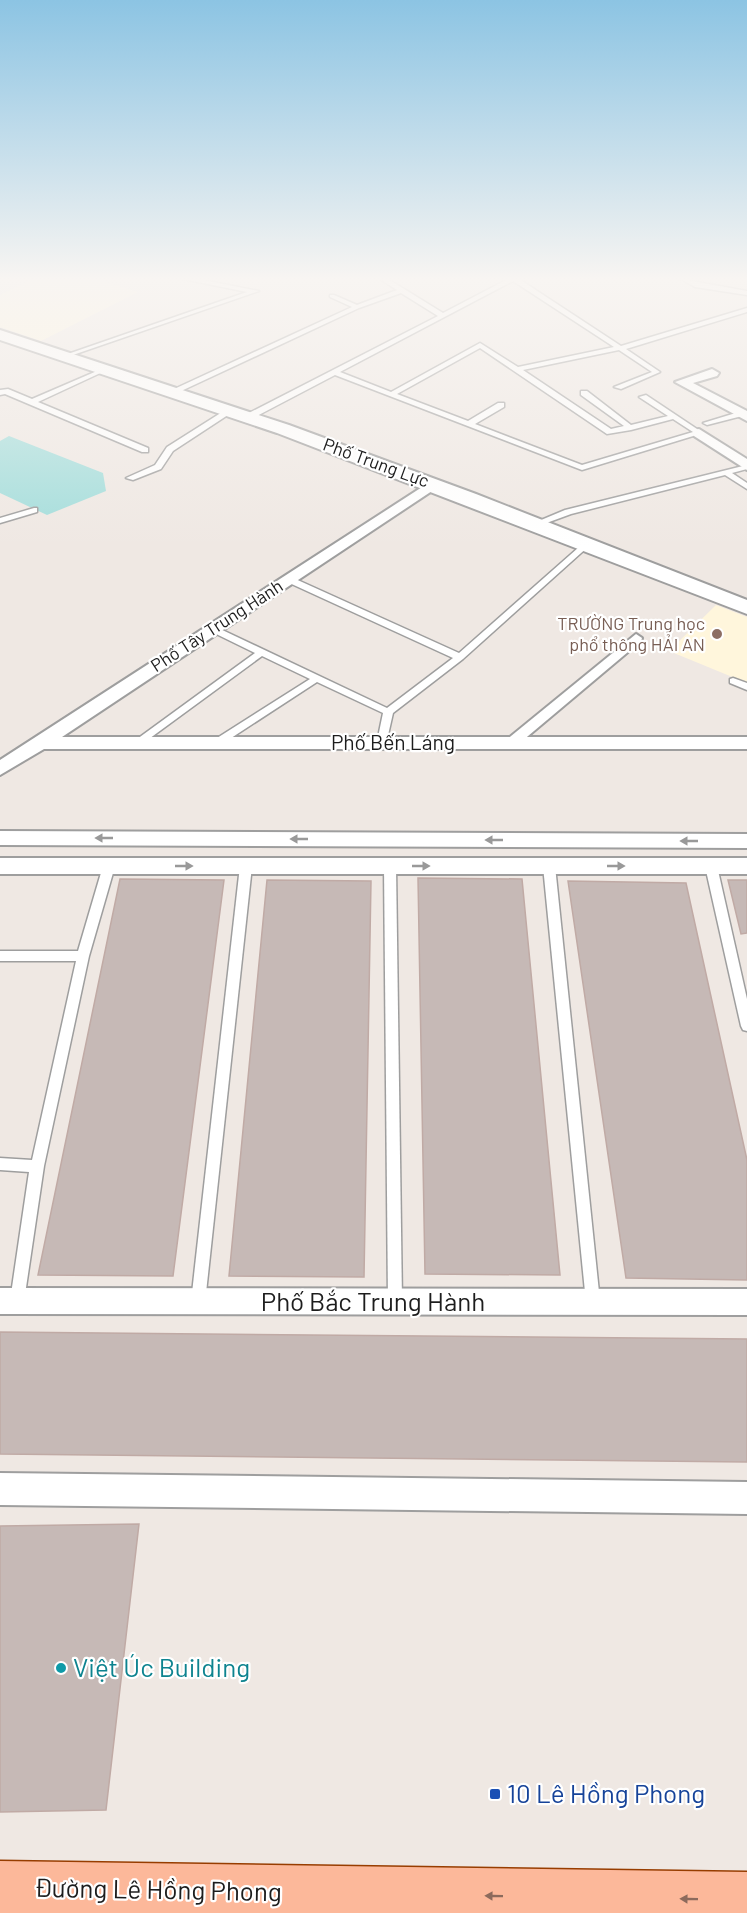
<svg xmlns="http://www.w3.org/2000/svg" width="747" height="1913" font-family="Barlow,sans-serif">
<rect width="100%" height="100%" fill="#efe8e3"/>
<g fill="#fff6dc">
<path d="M34 279H96L138 292 41 341 0 327V295Z"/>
<path d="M716 605 747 617V683L669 651Z"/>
</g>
<path fill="#a3dddb" d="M9 436 103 473 106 491 47 515 0 493V441Z"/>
<g fill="#c6b9b6" stroke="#c0aaa5" stroke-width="1.5">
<path d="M418 878 522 879 560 1275 425 1274Z"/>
<path d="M120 879 224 880 173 1276 38 1275Z"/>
<path d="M267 880 371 881 364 1277 229 1276Z"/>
<path d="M728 880H747V933L741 934Z"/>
<path d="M568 881 686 883 747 1160V1280L626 1278Z"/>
<path d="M0 1332 747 1339V1462L0 1454Z"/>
<path d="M139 1524 106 1810 0 1812V1526Z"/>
</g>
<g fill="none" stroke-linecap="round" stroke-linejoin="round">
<g stroke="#9e9e9e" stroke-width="3">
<g id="service">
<path d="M183 279H198L259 291 70 356 65 355 247 292Z"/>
<path d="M380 279H388L443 313 508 279H519L621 346 747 308V312L626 349 660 372 621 389 614 387 652 372 619 350 523 370 611 429 624 426 581 395V391H587L631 425 668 416 639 397 646 395 703 433 582 470 335 375 251 419H245V415L438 316 401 293 359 308 179 392 172 390 352 307 330 297V295H334L357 305 397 290ZM513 281 614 347 518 367 480 343 391 392 340 372ZM480 348 607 434 631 430 673 419 693 432 582 465 475 424 504 407V403H498L468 421 397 394Z"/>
<path d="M681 279 747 291V295L695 287Z"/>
<path d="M104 368 109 369 38 402 148 448V452H142L5 394 0 395V390L8 389 32 399Z"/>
<path d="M227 409 234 411 173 451 161 469 133 480 126 478 155 465 167 447Z"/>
<path d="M739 412H742V416L707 425 703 423Z"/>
<path d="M747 465V469L732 473 747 483V489L725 475 571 514 541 525 534 523 565 510Z"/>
<path d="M34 508H37V512L0 523V518Z"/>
<path d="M587 540 590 541V545L463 659 393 713 386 744 382 745 377 742 383 713 317 682 222 744H214V740L310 679 262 656 142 744 138 745 133 742 255 653 210 631V627H216L387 708 453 658 285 581V577H291L459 653Z"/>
<path d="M733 678 747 683V690L730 683V679Z"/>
<path d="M109 862 115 866 89 956 44 1166 24 1301 22 1306 17 1308 12 1306 10 1301 29 1172 0 1170V1158L32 1160 76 961H0V951H78L103 866Z"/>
<path d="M246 862 252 866 205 1302 203 1307 198 1309 193 1307 191 1302 240 866Z"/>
<path d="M390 862 396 866 402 1302 400 1307 395 1309 390 1307 388 1302 384 866Z"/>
<path d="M549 862 555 866 600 1302 598 1307 593 1309 588 1307 586 1302 543 866Z"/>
<path d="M711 862 717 866 747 999V1031L743 1030 741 1026 705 866Z"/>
</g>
</g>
<g stroke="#9e9e9e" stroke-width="4">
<path id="pedestrian" d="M636 634 642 638 641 641 515 747H505V741Z"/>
</g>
<g stroke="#9e9e9e" stroke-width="4">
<g id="minor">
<path d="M712 369 719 373 717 376 693 383 747 411V421L675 382Z"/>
<path d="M699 429 747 459V470L694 436V430Z"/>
<path d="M433 480 440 484 438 487 62 737H747V749H44L0 775V760Z"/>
<path d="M0 831 747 834V848L0 845Z"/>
<rect x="0" y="858" width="747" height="16"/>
<path d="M0 1288 747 1289V1315L0 1314Z"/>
<path d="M0 1473 747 1482V1514L0 1505Z"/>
</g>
</g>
<g stroke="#9e9e9e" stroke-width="4">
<path id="tertiary" d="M0 330 289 425 476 494 747 600V614L277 433 0 340Z"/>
</g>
<g stroke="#973d00" stroke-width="3">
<path id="primary" d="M0 1861 747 1872V1913H0Z"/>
</g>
<use href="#service" fill="#fff" fill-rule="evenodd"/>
<use href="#pedestrian" fill="#fff" fill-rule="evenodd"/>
<use href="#minor" fill="#fff" fill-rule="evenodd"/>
<use href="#tertiary" fill="#fff" fill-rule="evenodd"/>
<use href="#primary" fill="#fcb89a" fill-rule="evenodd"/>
</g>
<defs><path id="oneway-solid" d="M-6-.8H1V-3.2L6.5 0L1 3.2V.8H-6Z" transform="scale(1.5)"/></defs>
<g fill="#999">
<use href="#oneway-solid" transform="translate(104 838) rotate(-180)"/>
<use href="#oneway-solid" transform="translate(299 839) rotate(-180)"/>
<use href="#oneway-solid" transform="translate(494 840) rotate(-180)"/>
<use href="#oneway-solid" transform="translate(689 841) rotate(-180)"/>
<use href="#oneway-solid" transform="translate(184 866)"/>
<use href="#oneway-solid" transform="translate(421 866)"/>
<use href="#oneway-solid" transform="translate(616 866)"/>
</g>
<g fill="#8c6a5c">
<use href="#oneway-solid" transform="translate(494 1896) rotate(-179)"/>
<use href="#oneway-solid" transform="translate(689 1899) rotate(-179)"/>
</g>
<linearGradient id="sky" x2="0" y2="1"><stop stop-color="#8cc4e3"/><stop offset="0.51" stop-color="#f8f5f2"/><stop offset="1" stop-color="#f8f5f2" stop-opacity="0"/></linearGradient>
<rect width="747" height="547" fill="url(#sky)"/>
<circle fill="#8d6e63" stroke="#fff" stroke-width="2" cx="717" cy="634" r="6"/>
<circle fill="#0f9aa8" stroke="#fff" stroke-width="2" cx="61" cy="1668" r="6"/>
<rect fill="#1a4fb4" stroke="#fff" stroke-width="2" x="489" y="1788" width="12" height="12" rx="3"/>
<g text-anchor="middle" stroke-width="4.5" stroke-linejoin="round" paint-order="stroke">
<g font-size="18" fill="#1d1d1d" stroke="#fff">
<text transform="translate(376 463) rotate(20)" y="6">Phố Trung Lực</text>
<text transform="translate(217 626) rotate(-33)" y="6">Phố Tây Trung Hành</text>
</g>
<g font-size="18" fill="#785e54" stroke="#fff" text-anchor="end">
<text x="705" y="630">TRƯỜNG Trung học<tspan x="705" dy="21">phổ thông HẢI AN</tspan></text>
</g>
<g font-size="21" fill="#1d1d1d" stroke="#fff">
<text x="393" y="750">Phố Bến Láng</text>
</g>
<g font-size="26" fill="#1d1d1d" stroke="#fff">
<text x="373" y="1311">Phố Bắc Trung Hành</text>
<text transform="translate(158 1890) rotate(1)" y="9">Đường Lê Hồng Phong</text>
</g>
<g font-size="26" fill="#0d838f" stroke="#fff" text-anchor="start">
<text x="73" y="1677">Việt Úc Building</text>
</g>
<g font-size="26" fill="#164399" stroke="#fff" text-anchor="start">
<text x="507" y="1803">10 Lê Hồng Phong</text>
</g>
</g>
</svg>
